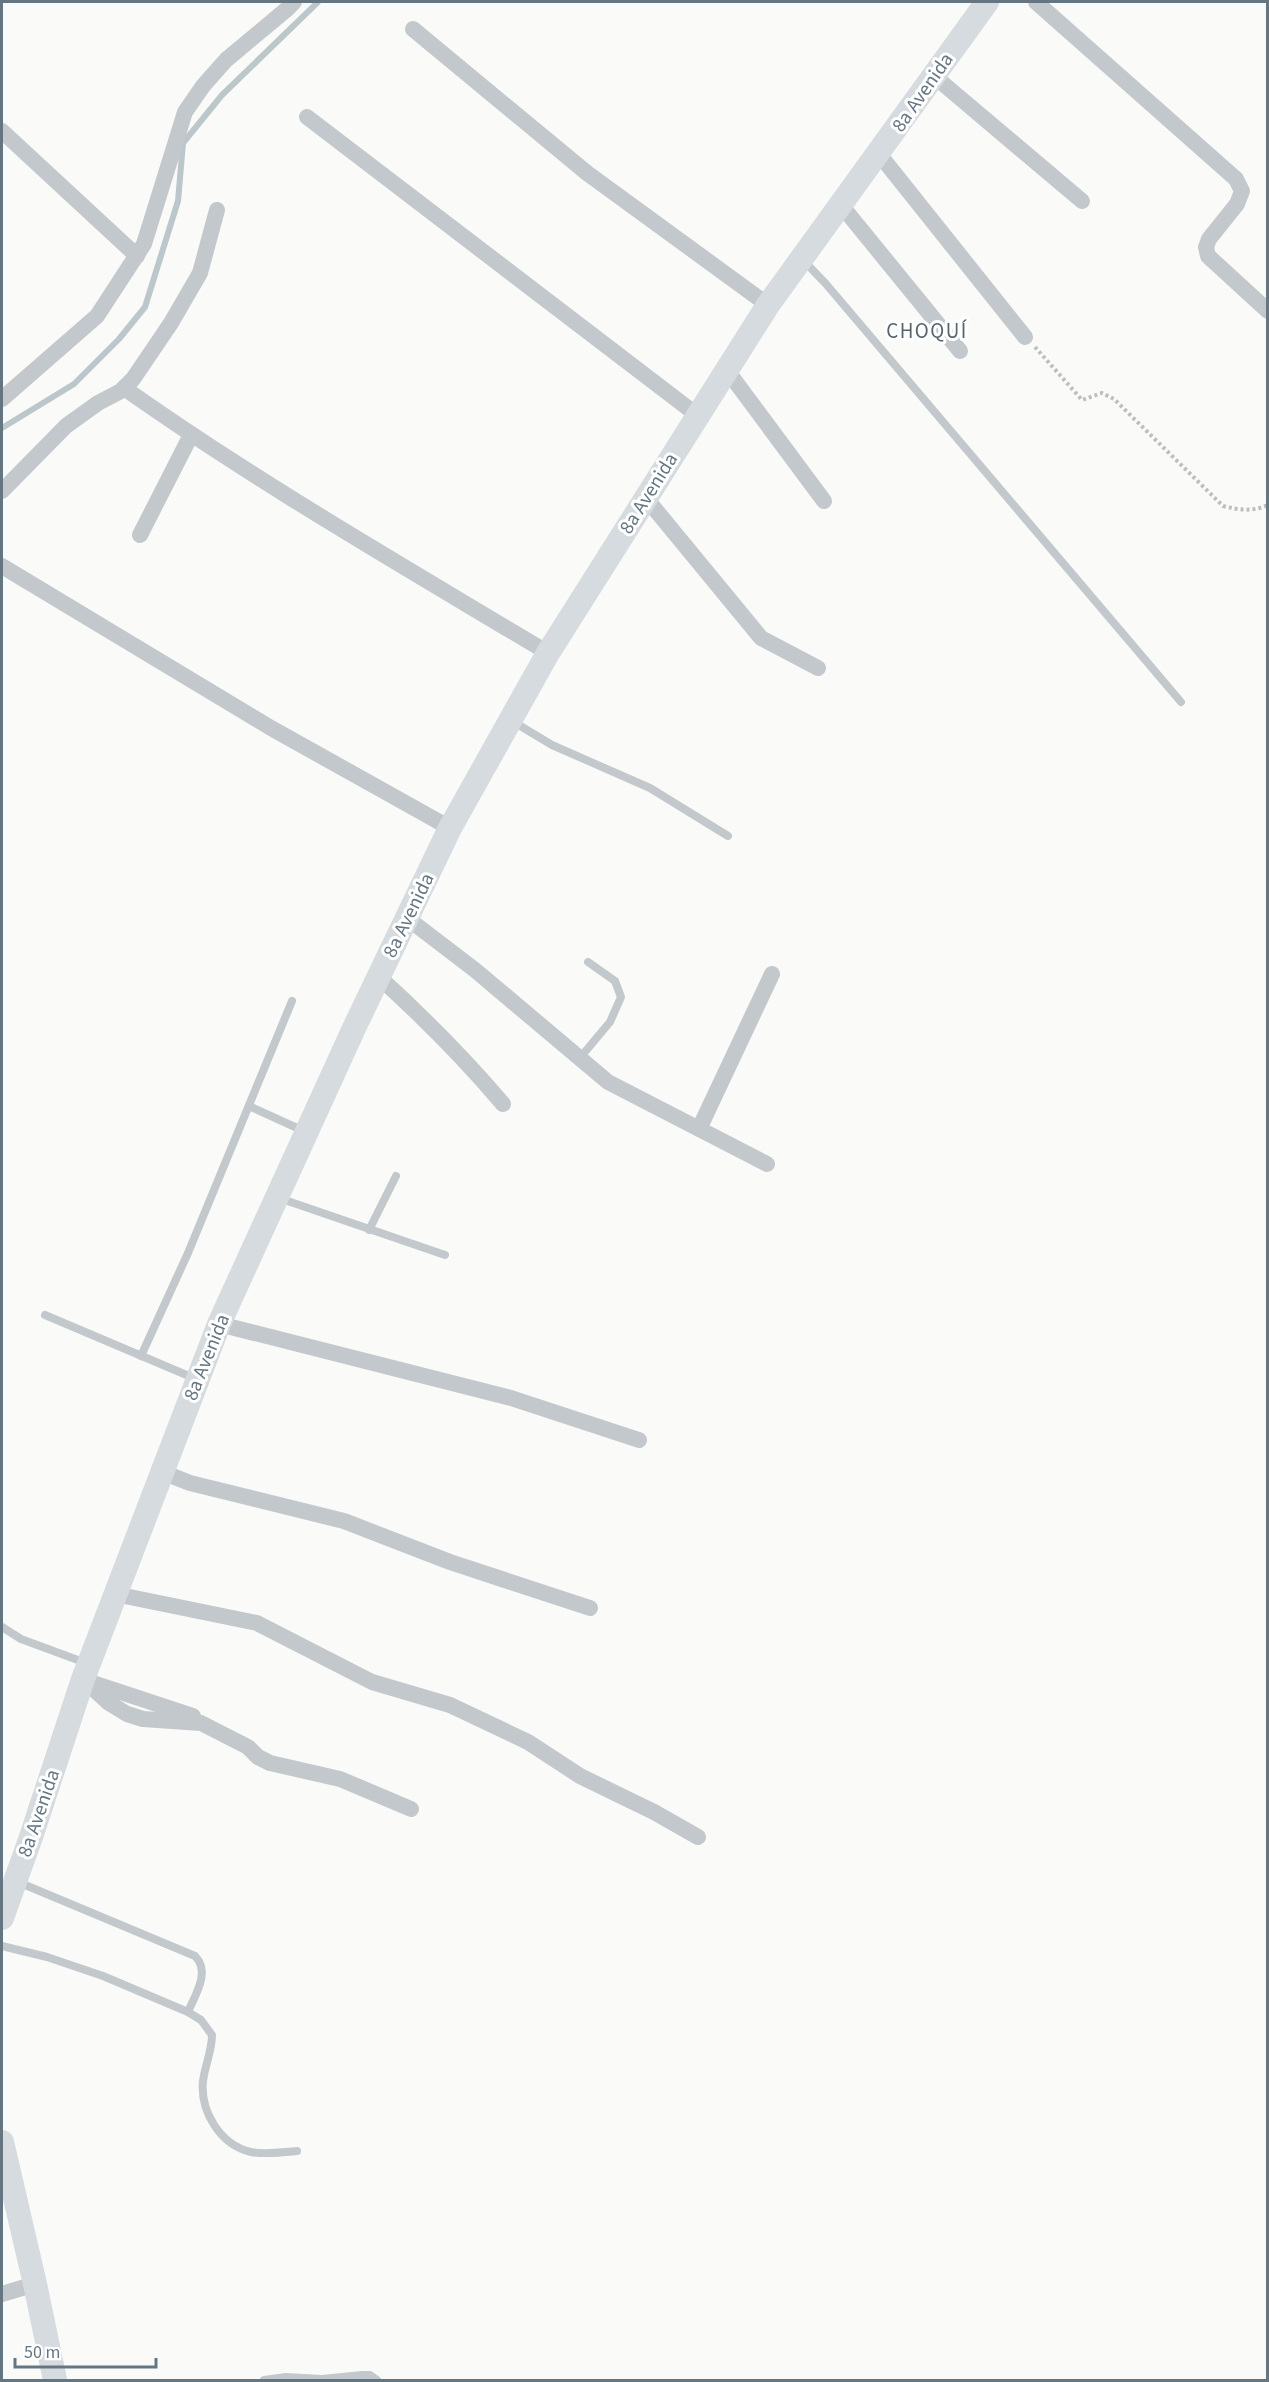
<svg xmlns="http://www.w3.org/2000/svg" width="1269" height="2382" font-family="'Source Sans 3',sans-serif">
<rect width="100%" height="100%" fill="#fafaf8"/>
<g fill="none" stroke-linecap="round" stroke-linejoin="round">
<path stroke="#bbc7cb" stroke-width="6" d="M2 428 74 384 119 339 145 307 178 201 183 143 222 95 318 2"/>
<path stroke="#bbbfc2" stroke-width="4" stroke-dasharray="3 3" stroke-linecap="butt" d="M1035 347 1082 400 1102 393 1114 399 1223 506C1239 510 1252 512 1268 505"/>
<g stroke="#c3c8cc" stroke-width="8">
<path d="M804 261 826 284 1181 702"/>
<path d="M512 721 552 745 650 788 728 836"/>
<path d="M579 1059 610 1022 621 997 615 981 588 962"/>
<path d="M249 1106 306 1132"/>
<path d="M279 1198 445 1255"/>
<path d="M369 1230 396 1176"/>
<path d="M45 1315 196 1379"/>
<path d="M141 1356 188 1253 292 1001"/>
<path d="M2 1627 21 1639 86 1663"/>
<path d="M18 1882 195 1956C211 1972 195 1995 188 2012"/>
<path d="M2 1946 47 1957 103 1976 188 2012 201 2020 212 2035C212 2051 205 2065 203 2081 200 2111 220 2145 251 2152 266 2155 282 2152 297 2151"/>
<path d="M264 2380 286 2377 322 2379 362 2375H370L377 2380"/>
</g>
<g stroke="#c3c8cc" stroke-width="16">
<path d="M1036 2 1236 179 1242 191 1237 204 1209 239 1206 247 1208 256 1268 311"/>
<path d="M413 29 587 173 768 305"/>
<path d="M934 76 1082 201"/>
<path d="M307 117 697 415"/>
<path d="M2 131 137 256"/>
<path d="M879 154 1025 337"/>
<path d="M841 205 960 351"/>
<path d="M726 369 824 501"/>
<path d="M124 388C260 484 405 567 548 653"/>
<path d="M2 399 97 316 144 244 185 112 203 86 226 60 287 9 294 2"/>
<path d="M2 491 66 426 98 403 121 391 133 379 171 323 200 273 217 210"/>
<path d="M645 497 761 638 818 668"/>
<path d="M140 535 191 435"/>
<path d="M2 566 271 728 450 828"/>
<path d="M407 918 475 970 608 1082 767 1164"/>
<path d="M379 977C423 1017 464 1058 503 1104"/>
<path d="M699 1129 772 974"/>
<path d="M219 1324 511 1398 639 1440"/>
<path d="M162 1472 190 1483 344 1521 450 1562 590 1608"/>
<path d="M115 1594 257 1623 372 1682 450 1705 528 1742 580 1776 654 1812 698 1837"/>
<path d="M83 1679 109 1703 127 1714 143 1719 201 1723 248 1747 258 1757 270 1763 340 1779 411 1809"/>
<path d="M90 1682 193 1716"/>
<path d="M2 2294 35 2284"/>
</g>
<g stroke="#d6dbdf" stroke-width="24">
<path d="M2 1918 31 1837 83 1679 219 1324 355 1026 450 828 548 653 768 305 987 2"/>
<path d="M2 2142 35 2284 55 2380"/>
</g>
</g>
<g text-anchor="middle" stroke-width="6" stroke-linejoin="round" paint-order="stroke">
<g font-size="20" fill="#657683" stroke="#fff">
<text transform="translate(922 92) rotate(-55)" y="7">8a Avenida</text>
<text transform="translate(648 493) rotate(-58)" y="7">8a Avenida</text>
<text transform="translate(408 915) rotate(-64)" y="7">8a Avenida</text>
<text transform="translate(206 1357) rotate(-68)" y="7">8a Avenida</text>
<text transform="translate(38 1813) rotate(-71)" y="7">8a Avenida</text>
</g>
<g font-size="21" letter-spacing="1.5" fill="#57646e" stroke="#fff">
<text x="927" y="338">CHOQUÍ</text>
</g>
</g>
<rect width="1269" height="2382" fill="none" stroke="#657683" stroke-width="6"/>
<path d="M15 2358v9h141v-9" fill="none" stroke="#657683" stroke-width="3"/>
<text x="24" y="2358" font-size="18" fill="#657683" stroke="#ffffff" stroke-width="4.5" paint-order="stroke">50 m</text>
</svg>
